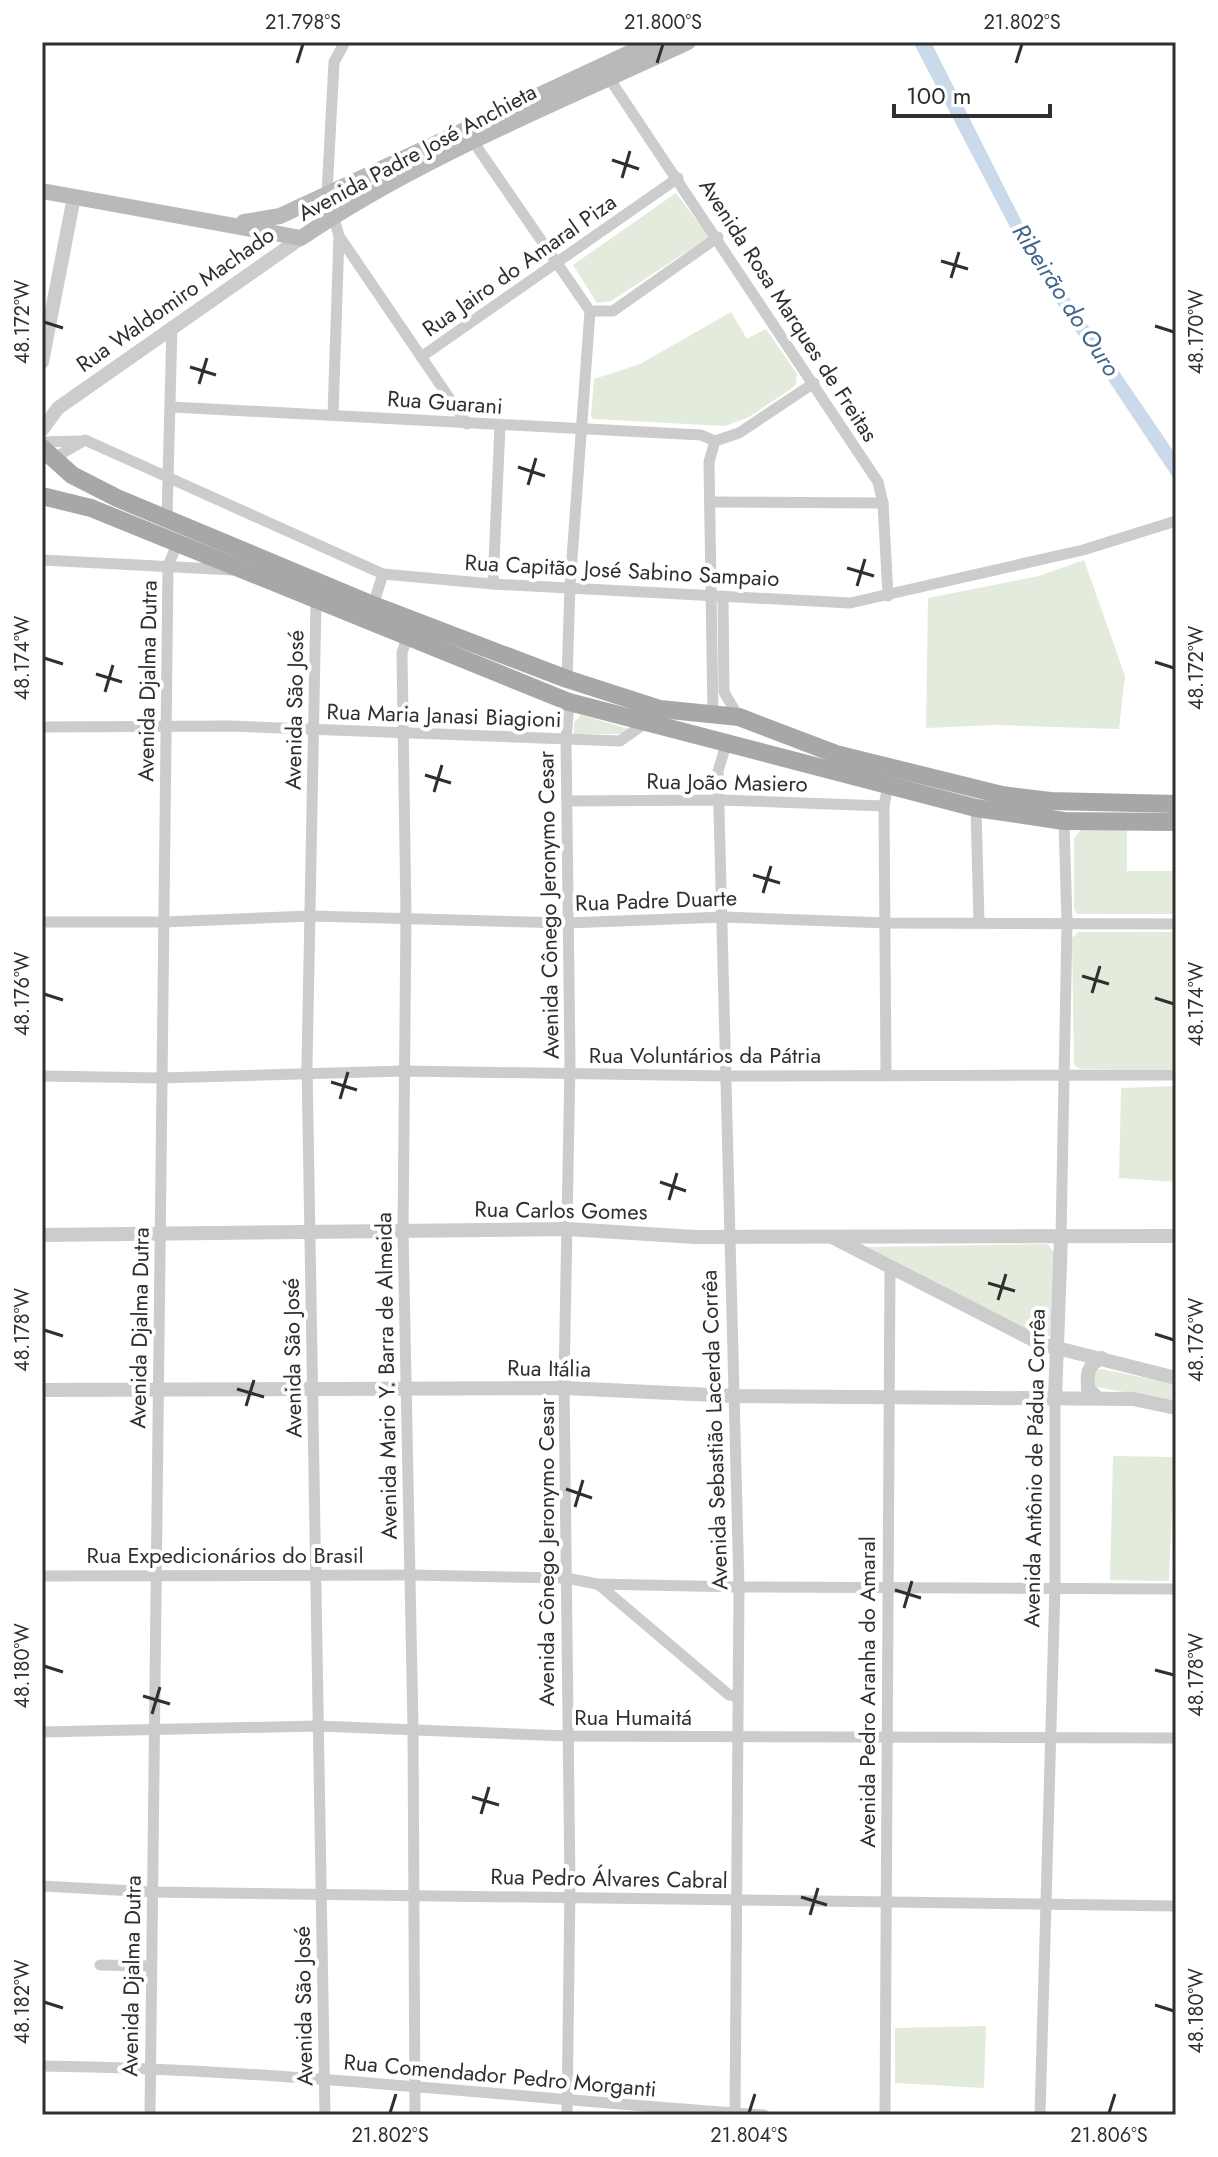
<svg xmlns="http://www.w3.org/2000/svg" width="1218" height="2157" font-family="Jost,sans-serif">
<rect width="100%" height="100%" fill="#fff"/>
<g fill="#e3ebdd">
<path d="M676 193 709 237 611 301 597 303 573 265Z"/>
<path d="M731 312 747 339 766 329 797 374 796 384 791 389 749 417 725 426 594 419 591 416 594 379 640 364Z"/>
<path d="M1084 560 1125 676 1119 729 994 725 926 728 928 598 1039 576Z"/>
<path d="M581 715 626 728 628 729 621 734H574V722Z"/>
<path d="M1081 830H1127V871H1176V914H1077L1074 909V838Z"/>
<path d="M1078 932H1176V1069H1080L1074 1065 1072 938Z"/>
<path d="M1176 1086V1182L1119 1178 1121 1088Z"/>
<path d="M1048 1244 1054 1253 1050 1336 1042 1338 865 1247Z"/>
<path d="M1101 1369 1176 1384V1401L1096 1387 1092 1380 1095 1370Z"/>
<path d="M1113 1456 1174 1457 1169 1581 1110 1580Z"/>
<path d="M986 2026 984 2088 895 2083V2028Z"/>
</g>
<path fill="#cadaea" d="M913 42H931L1035 248 1176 455V482L1023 252Z"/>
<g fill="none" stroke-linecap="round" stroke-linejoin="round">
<g stroke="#ccc" stroke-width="11">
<path d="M345 42 334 62 327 194 339 236 467 424"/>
<path d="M607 75 878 482 883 503 888 596"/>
<path d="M470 137 590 311"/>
<path d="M590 311H613L718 237"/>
<path d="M421 357 678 178"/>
<path d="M172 407 701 435 715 441"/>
<path d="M333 415 339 236"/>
<path d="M715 441 739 433 814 383"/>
<path d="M42 442 81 441"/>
<path d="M54 458 85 440 383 574 493 584 850 603 1083 550 1176 521"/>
<path d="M710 502 883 503"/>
<path d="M167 517 172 326"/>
<path d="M42 560 233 570"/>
<path d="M493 584 500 426"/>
<path d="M723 596 724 692 738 716"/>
<path d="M316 601 307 1065 325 2115"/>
<path d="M373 605 383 574"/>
<path d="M407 637 402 653 406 916 403 1231 413 1728 415 2115"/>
<path d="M567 679 570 586 590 311"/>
<path d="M713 715 709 462 715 441"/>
<path d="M42 727 229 726 620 741 647 722"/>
<path d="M726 745 718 771 739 1587 735 2115"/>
<path d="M569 801 720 800 884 806"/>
<path d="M976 808 979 922"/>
<path d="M42 922H164L311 916 567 923 724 917 887 923 1176 924"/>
<path d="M886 1073 884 806 888 785"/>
<path d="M42 1076 161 1078 404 1071 725 1076 1176 1075"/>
<path d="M1061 1236 1067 924 1064 821"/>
<path d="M42 1576 410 1575 566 1578 597 1584 739 1587 1176 1589"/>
<path d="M598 1584 729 1695 737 1696"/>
<path d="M42 1732 318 1726 567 1736 1176 1738"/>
<path d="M42 1886 152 1892 1176 1906"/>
<path d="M100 1965 151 1966"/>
<path d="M42 2066C283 2069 523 2099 764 2115"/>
<path d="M150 2115 168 566 177 544"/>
<path d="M567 2115 570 1886 564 1383 570 1063 566 740 569 702"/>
<path d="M885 2115 890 1269"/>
<path d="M1040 2115 1055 1586V1399"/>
</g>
<g stroke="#ccc" stroke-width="14">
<path d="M42 362 74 197"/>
<path d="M42 430 58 408 301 238"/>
<path d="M42 1235 568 1229 695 1237 1176 1236"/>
<path d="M834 1238 1041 1344 1176 1378"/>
<path d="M42 1390 565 1388 735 1396 1133 1399 1176 1408"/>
<path d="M1098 1398 1088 1389C1087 1374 1087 1365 1102 1358"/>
<path d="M1055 1399 1061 1236"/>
</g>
<g stroke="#b9b9b9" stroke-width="16">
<path d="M42 191 301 238C418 158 560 102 688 42"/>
<path d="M244 222 280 216 653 42"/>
</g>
<g stroke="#a7a7a7" stroke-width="18">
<path d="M42 448 72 475 117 498 373 605 567 679 660 709 739 717 836 754 1002 795 1050 801 1176 804"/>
<path d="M42 496 91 508 569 702 976 808 1064 821 1176 822"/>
</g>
</g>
<path fill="none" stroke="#2f2f2f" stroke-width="3" d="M297 63 303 44M657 63 663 44M1016 63 1022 44M612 160 639 169M622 178 630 151M941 261 968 269M951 278 959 252M44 322 63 328M1155 326 1174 332M190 367 216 375M199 384 207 358M518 467 545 476M528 485 536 458M847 568 874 576M857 586 865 559M44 658 63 664M1155 662 1174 668M96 674 122 682M105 692 113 665M425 775 451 783M434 792 442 765M753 875 780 883M763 893 771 866M1082 976 1109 984M1092 993 1100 966M44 994 63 1000M1155 998 1174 1004M331 1082 357 1090M340 1099 348 1072M660 1182 686 1191M669 1200 677 1173M988 1283 1015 1291M998 1300 1006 1274M44 1330 63 1336M1155 1334 1174 1340M237 1389 264 1397M246 1406 254 1380M566 1489 592 1498M575 1507 583 1480M895 1590 921 1598M904 1608 912 1581M44 1666 63 1672M1155 1670 1174 1675M143 1696 170 1704M152 1714 160 1687M472 1797 499 1805M481 1814 489 1787M801 1897 827 1905M810 1915 818 1888M44 2002 63 2008M1155 2005 1174 2011M390 2113 396 2094M749 2113 755 2094M1109 2113 1115 2094"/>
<g text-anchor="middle" stroke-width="8" stroke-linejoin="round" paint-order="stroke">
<g font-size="22" fill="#2f2f2f" stroke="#fff">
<text transform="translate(417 152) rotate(-28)" y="8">Avenida Padre José Anchieta</text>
<text transform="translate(519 265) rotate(-35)" y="8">Rua Jairo do Amaral Piza</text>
<text transform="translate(175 299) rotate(-35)" y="8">Rua Waldomiro Machado</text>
<text transform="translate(789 310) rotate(57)" y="8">Avenida Rosa Marques de Freitas</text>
<text transform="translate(445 402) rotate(4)" y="8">Rua Guarani</text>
<text transform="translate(622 570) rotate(3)" y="8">Rua Capitão José Sabino Sampaio</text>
<text transform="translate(147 681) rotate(-89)" y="8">Avenida Djalma Dutra</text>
<text transform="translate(294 710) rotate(-89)" y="8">Avenida São José</text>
<text transform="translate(444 715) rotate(2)" y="8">Rua Maria Janasi Biagioni</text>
<text transform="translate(727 782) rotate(1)" y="8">Rua João Masiero</text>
<text transform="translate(656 900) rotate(-2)" y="8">Rua Padre Duarte</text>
<text transform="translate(548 905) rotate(-91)" y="8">Avenida Cônego Jeronymo Cesar</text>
<text x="705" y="1063">Rua Voluntários da Pátria</text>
<text transform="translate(561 1210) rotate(1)" y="8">Rua Carlos Gomes</text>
<text transform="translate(139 1328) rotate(-89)" y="8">Avenida Djalma Dutra</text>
<text transform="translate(292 1358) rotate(-91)" y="8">Avenida São José</text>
<text transform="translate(549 1368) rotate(1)" y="8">Rua Itália</text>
<text transform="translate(386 1376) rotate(-91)" y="8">Avenida Mario Y. Barra de Almeida</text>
<text transform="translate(714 1430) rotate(-92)" y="8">Avenida Sebastião Lacerda Corrêa</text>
<text transform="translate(1034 1468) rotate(-89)" y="8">Avenida Antônio de Pádua Corrêa</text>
<text transform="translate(546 1552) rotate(-90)" y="8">Avenida Cônego Jeronymo Cesar</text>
<text x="225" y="1563">Rua Expedicionários do Brasil</text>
<text transform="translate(867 1692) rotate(-90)" y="8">Avenida Pedro Aranha do Amaral</text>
<text x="633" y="1725">Rua Humaitá</text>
<text transform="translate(609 1878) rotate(1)" y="8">Rua Pedro Álvares Cabral</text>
<text transform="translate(131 1976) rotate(-89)" y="8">Avenida Djalma Dutra</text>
<text transform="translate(303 2006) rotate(-91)" y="8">Avenida São José</text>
<text transform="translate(500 2075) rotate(5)" y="8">Rua Comendador Pedro Morganti</text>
</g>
<g font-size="24" font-style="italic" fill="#40668d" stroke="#fff">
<text transform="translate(1066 300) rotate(57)" y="8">Ribeirão do Ouro</text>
</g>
</g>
<rect width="1218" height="2157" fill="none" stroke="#ffffff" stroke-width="88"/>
<path d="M894 104v12h156v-12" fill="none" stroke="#2f2f2f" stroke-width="4"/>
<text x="906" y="104" font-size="24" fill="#2f2f2f" stroke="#ffffff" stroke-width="6" paint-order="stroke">100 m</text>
<rect x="44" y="44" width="1130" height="2069" fill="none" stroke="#2f2f2f" stroke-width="3"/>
<g font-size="20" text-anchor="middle" fill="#2f2f2f">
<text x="303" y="29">21.798°S</text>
<text x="663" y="29">21.800°S</text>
<text x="1022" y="29">21.802°S</text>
<text transform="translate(22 322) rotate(-90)" y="7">48.172°W</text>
<text transform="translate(1196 332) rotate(-90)" y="7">48.170°W</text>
<text transform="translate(22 658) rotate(-90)" y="7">48.174°W</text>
<text transform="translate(1196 668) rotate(-90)" y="7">48.172°W</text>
<text transform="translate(22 994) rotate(-90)" y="7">48.176°W</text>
<text transform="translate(1196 1004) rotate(-90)" y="7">48.174°W</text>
<text transform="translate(22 1330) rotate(-90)" y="7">48.178°W</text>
<text transform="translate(1196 1340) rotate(-90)" y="7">48.176°W</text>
<text transform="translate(22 1666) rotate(-90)" y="7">48.180°W</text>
<text transform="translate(1196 1675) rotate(-90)" y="7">48.178°W</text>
<text transform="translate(22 2002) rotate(-90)" y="7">48.182°W</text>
<text transform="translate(1196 2011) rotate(-90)" y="7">48.180°W</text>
<text x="390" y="2142">21.802°S</text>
<text x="749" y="2142">21.804°S</text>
<text x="1109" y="2142">21.806°S</text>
</g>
</svg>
